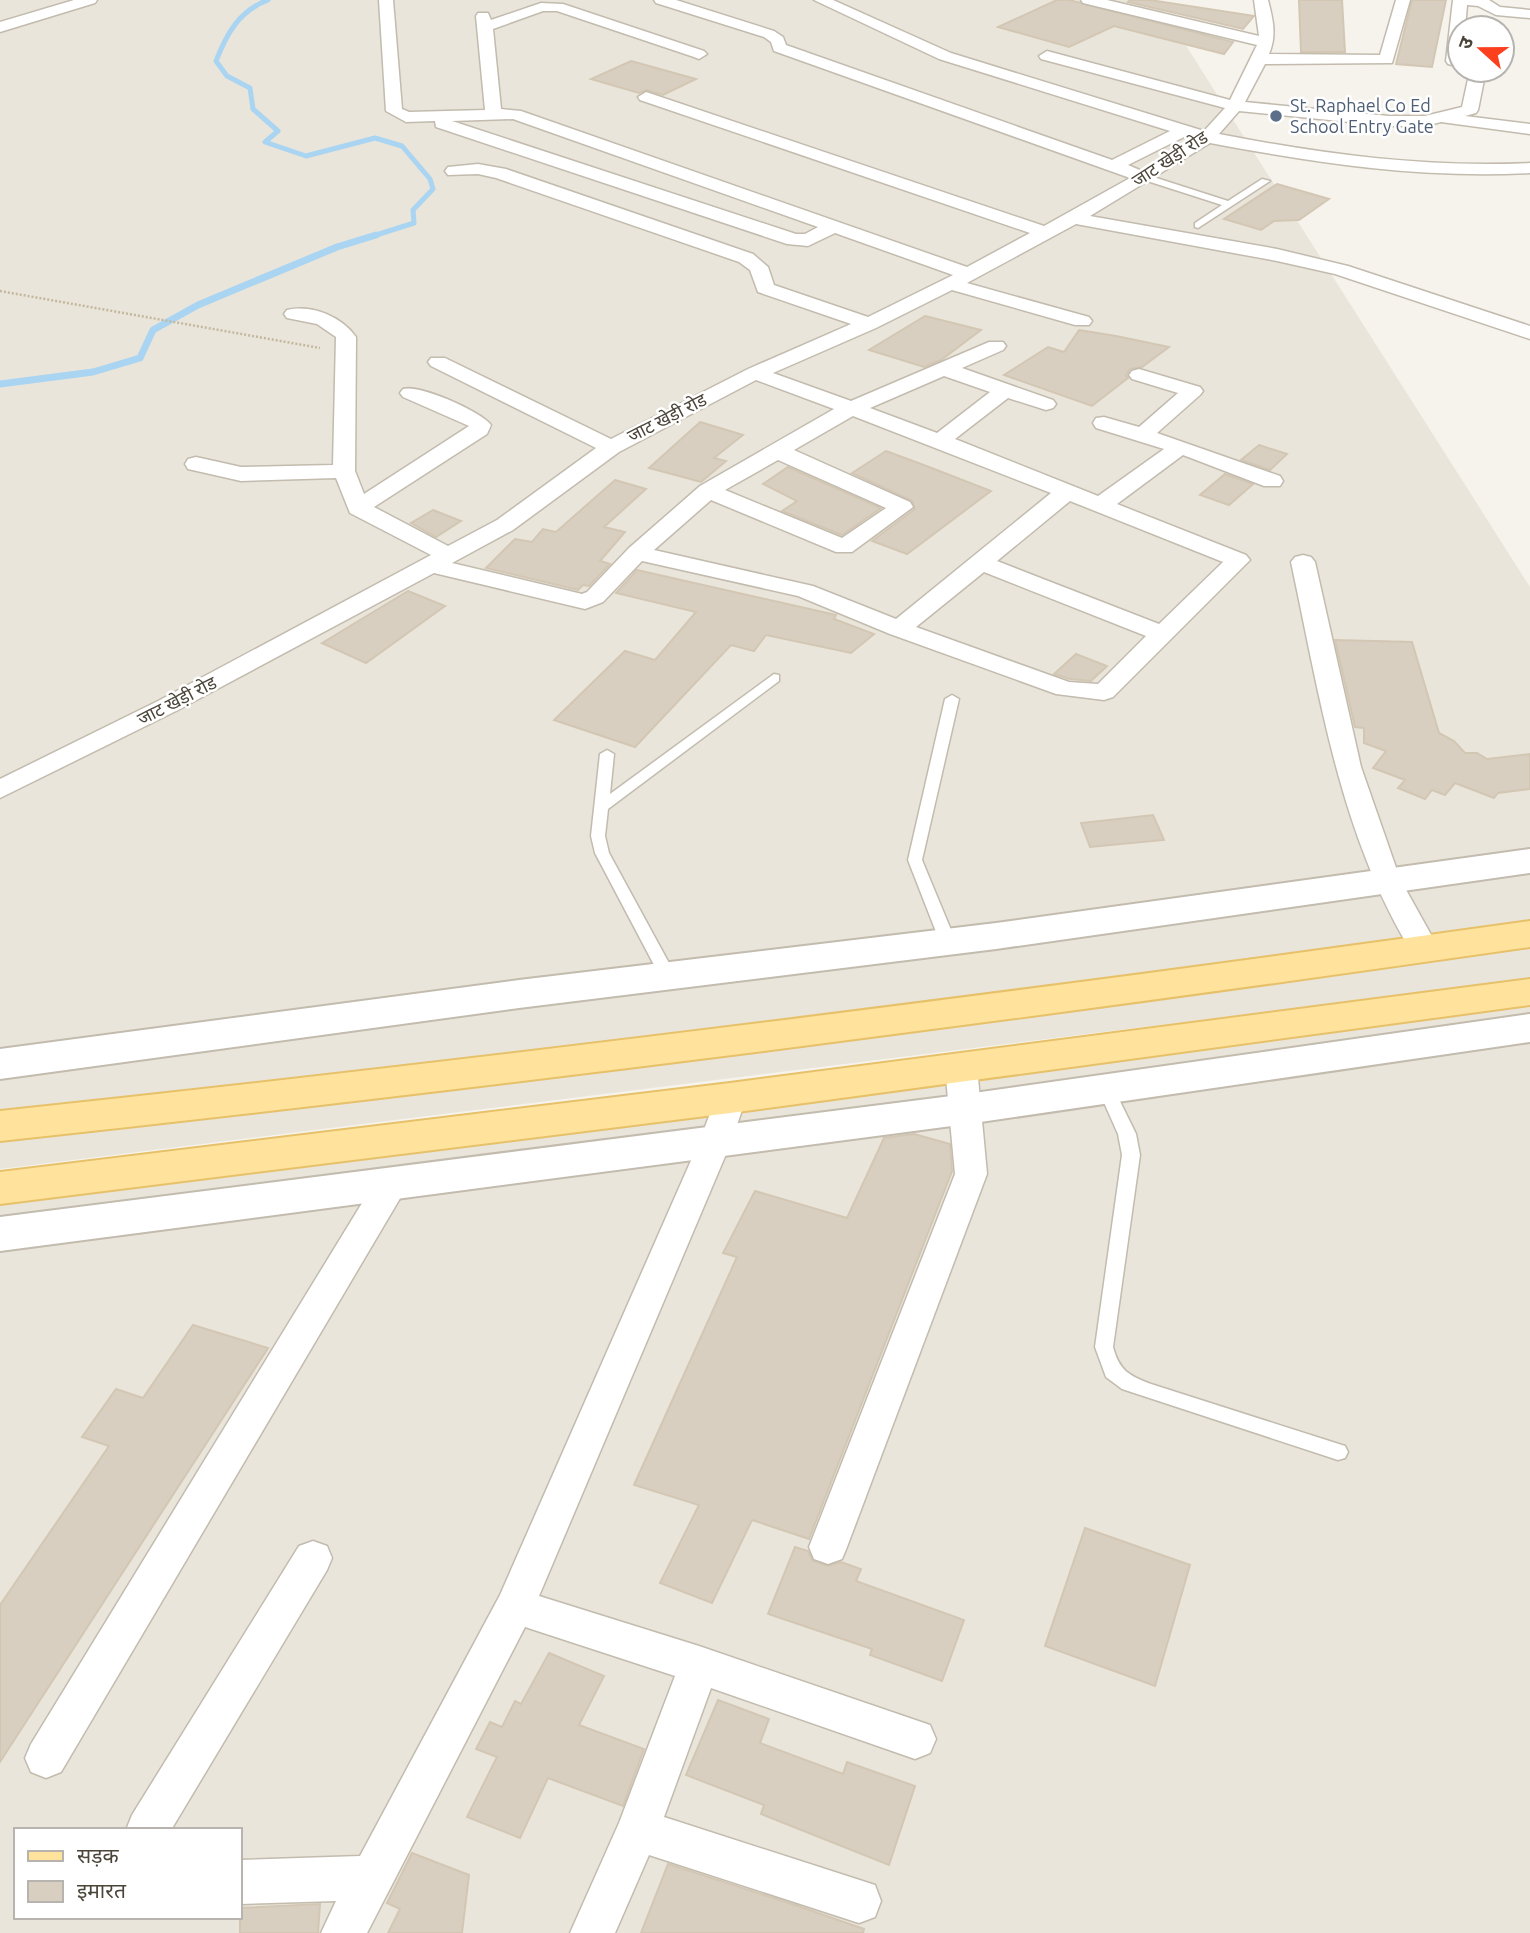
<svg xmlns="http://www.w3.org/2000/svg" width="1530" height="1933" font-family="Ubuntu,'Noto Sans Devanagari',sans-serif">
<rect width="100%" height="100%" fill="#f6f3ec"/>
<g fill="#eae5da" fill-rule="evenodd">
<path d="M0 0H1157L1530 587V979L0 1169Z"/>
<path d="M1530 980V1933H0V1190ZM16 1830H240V1917H16Z"/>
</g>
<g fill="none" stroke-linecap="round" stroke-linejoin="round">
<path stroke="#a9d4f2" stroke-width="5" d="M268 0C239 11 227 33 216 61L227 76 250 88 253 109 278 131 265 142 306 156 375 138 402 146 430 179 433 189 413 210 414 223 370 237"/>
<path stroke="#a9d4f2" stroke-width="7" d="M0 384 93 372 140 358 153 330 198 305 337 247 376 235"/>
</g>
<g fill="#d8cfc1" stroke="#d3c7b4" stroke-width="2">
<path d="M1057 0H1069L1233 42 1224 54 1114 26 1069 47 998 27Z"/>
<path d="M1130 0H1150L1254 16 1243 29 1128 2Z"/>
<path d="M1299 0H1342L1345 52H1301Z"/>
<path d="M1412 0H1446L1432 67 1396 64Z"/>
<path d="M631 61 696 79 663 95 647 90 639 93 591 79Z"/>
<path d="M1277 184 1329 199 1299 220 1274 221 1261 230 1224 219Z"/>
<path d="M925 316 981 330 941 360 924 367 869 350Z"/>
<path d="M1079 330 1116 336 1169 347 1142 367 1130 369 1126 375 1128 378 1092 406 1004 375 1048 347 1064 352Z"/>
<path d="M700 422 743 435 714 458 726 461 701 482 649 468Z"/>
<path d="M1259 445 1287 454 1270 470 1241 460Z"/>
<path d="M886 451 929 467 991 491 907 554 872 541 915 509 912 501 852 473Z"/>
<path d="M788 467 881 508 842 535 782 511 797 501 763 484Z"/>
<path d="M1225 474 1253 484 1229 505 1200 495Z"/>
<path d="M615 480 646 489 604 527 625 532 600 561 610 564 589 586 583 585 578 590 486 568 515 539 532 542 543 529 556 532Z"/>
<path d="M433 510 461 521 436 537 411 523Z"/>
<path d="M637 570 836 615 834 619 874 634 851 653 766 635 754 651 731 645 635 747 554 720 625 651 655 660 696 612 616 593Z"/>
<path d="M408 591 445 606 366 663 322 643Z"/>
<path d="M1335 640 1412 642 1439 733 1454 741 1465 753H1477L1487 759 1530 754V789L1498 793 1494 798 1455 783 1445 795 1432 790 1425 799 1398 788 1405 780 1373 768 1386 751 1364 743V728L1355 727Z"/>
<path d="M1076 654 1107 666 1091 681 1070 679 1054 674Z"/>
<path d="M1153 815 1164 840 1090 847 1081 823Z"/>
<path d="M914 1134 950 1144 952 1171 809 1539 752 1520 712 1603 660 1583 699 1505 634 1485 737 1257 723 1253 755 1191 847 1218 884 1138Z"/>
<path d="M193 1325 268 1348 0 1762V1605L109 1446 82 1437 116 1389 143 1398Z"/>
<path d="M1085 1528 1190 1565 1155 1686 1045 1646Z"/>
<path d="M795 1547 808 1551 813 1561 827 1566 841 1562 861 1569 856 1581 964 1620 942 1681 870 1655 872 1649 768 1614Z"/>
<path d="M549 1653 604 1676 579 1725 644 1749 623 1806 548 1778 520 1838 467 1817 497 1757 476 1749 490 1722 502 1727 515 1701 521 1704Z"/>
<path d="M718 1700 769 1719 760 1743 843 1774 847 1762 915 1786 889 1865 761 1814 764 1805 686 1775Z"/>
<path d="M412 1853 469 1875 462 1933H388L400 1909 387 1903Z"/>
<path d="M668 1864 795 1905 864 1929 863 1933H641Z"/>
<path d="M320 1904 318 1933H240V1908Z"/>
</g>
<g fill="none" stroke-linecap="round" stroke-linejoin="round">
<g stroke="#c2bbae" stroke-width="3">
<g id="service">
<path d="M1144 174 1228 201 1262 179 1270 181 1198 228 1195 227V223L1222 205 1141 179 1139 177Z"/>
<path d="M774 674 779 675V681L608 809 605 836 609 853 676 976 668 981 662 980 595 853 591 836 600 754 607 750 614 754 610 794Z"/>
<path d="M952 695 959 699 922 860 956 942 948 947 940 942 908 860 945 699Z"/>
<path d="M1106 1083 1112 1085 1136 1134 1140 1155 1113 1347C1119 1370 1129 1376 1151 1384L1345 1446 1348 1452 1345 1458 1338 1460 1122 1389 1106 1377 1095 1347 1122 1155 1118 1134 1098 1089 1100 1085Z"/>
</g>
</g>
<g stroke="#c2bbae" stroke-width="3">
<g id="minor">
<path d="M74 0H97L95 3 0 32V22Z"/>
<path d="M379 0H393L402 109 409 112 485 110 476 16 478 13H488L491 20 541 3 563 4 704 51 707 54 699 59 694 57 557 11H543L493 29 501 109 521 111 967 267 1030 233 640 100 638 97 646 92 652 94 1044 226 1130 178 774 51 771 42 764 37 656 3 654 0H676L774 31 783 37 786 45 1112 160 1170 131 939 59 814 0H833L951 53 1204 131 1225 108 1041 59 1039 56 1047 51 1230 100 1257 45 1083 3 1081 0H1107L1259 36 1254 0H1268C1273 20 1277 35 1269 54L1380 55 1396 0H1410L1392 63 1265 64 1245 102 1389 116H1425L1462 107 1470 70H1486L1478 110 1476 113 1465 116 1530 124V134L1441 122 1425 126H1389L1239 111 1219 134C1322 154 1425 168 1530 163V173C1421 179 1316 163 1210 143L1090 216 1277 249 1348 266 1530 326V339L1335 274 1277 261 1076 224 967 283 1089 317 1092 321 1089 325H1075L952 290 876 328 773 373 851 401 989 342H1003L1006 346 1003 350 962 368 1053 400 1056 404 1053 408 1046 410 1008 398 955 439 1098 496 1164 449 1096 428 1093 423 1096 418 1104 417 1139 427 1178 393 1132 379 1129 375 1132 371 1139 369 1200 387 1203 391 1200 395 1157 433 1280 476 1283 481 1280 486H1264L1183 455 1117 504 1246 555 1250 560 1113 697 1104 700 1056 694 890 634 798 596 642 561 603 602 585 609 434 573 176 711 0 798V779L158 701 431 555 350 513 336 478 241 481 188 469 185 464 188 459 196 457 241 467 333 465 336 337 317 324 287 318 284 314 287 310C312 304 342 317 356 337L355 471 364 494 469 426 403 397 400 393 403 389C419 384 481 411 491 425L487 434 374 507 448 546 497 520 596 448 431 366 428 362 431 358H445L611 439 748 369 851 324 758 292 750 270 739 262 496 178 478 174 448 175 445 171 448 167 478 164 506 169 753 254 768 267 774 285 868 317 953 275 835 233 808 246 787 244 436 127 435 121 406 122 386 111ZM513 119 818 227 805 234H796L452 121ZM1186 136 1194 138 1142 171 1128 165ZM944 376 990 392 937 433 870 408ZM756 380 834 409 700 486 629 548 587 592 582 594 452 563 513 530 619 452ZM853 416 1051 493 896 619 813 586 654 550 711 500 836 552H852L913 507 910 502 794 450ZM778 460 886 508 842 538 725 490ZM1070 501 1223 562 1159 624 997 561ZM984 572 1146 636 1098 684 1069 682 916 627Z"/>
<path d="M1453 0H1489L1500 7 1530 10V18L1496 15 1478 6 1467 5 1465 28H1460V67L1448 64 1446 61Z"/>
<path d="M1303 555 1311 557 1315 562 1361 767 1400 879 1439 949 1434 956 1424 959 1414 956C1340 837 1320 697 1291 562L1295 557Z"/>
<path d="M961 1056 972 1059 977 1067 987 1174 847 1547 842 1559 828 1564 814 1559 809 1547 955 1174 945 1067 950 1059Z"/>
<path d="M730 1086 741 1090 746 1098 732 1140 539 1596 699 1646 930 1725 936 1739 930 1753 915 1759 711 1688 664 1817 875 1885 881 1901 875 1917 859 1923 649 1855 615 1933H570L619 1823 675 1676 525 1627 367 1933H321L336 1901 240 1904V1860L360 1856 500 1595 700 1140 719 1090Z"/>
<path d="M390 1173 402 1177 407 1186 402 1195 61 1772 46 1778 31 1772 25 1758 31 1744 378 1177Z"/>
<path d="M313 1541 327 1546 332 1558 327 1570 171 1830H126L132 1815 299 1546Z"/>
</g>
</g>
<g stroke="#c2bbae" stroke-width="4">
<g id="tertiary">
<path d="M1530 849V873L996 949 519 1008 0 1079V1049L519 980 996 923Z"/>
<path d="M1530 1014V1042L967 1124 0 1251V1217L967 1094Z"/>
</g>
</g>
<g stroke="#e6c16a" stroke-width="4">
<g id="primary">
<path d="M1530 921V947C1021 1020 511 1086 0 1141V1111C511 1057 1021 992 1530 921Z"/>
<path d="M1530 979V1005L730 1113 0 1204V1172L730 1083Z"/>
</g>
</g>
<path stroke="#c4b79f" stroke-width="2.5" stroke-dasharray="2 2" stroke-linecap="butt" d="M0 291 320 348"/>
<use href="#service" fill="#fff" fill-rule="evenodd"/>
<use href="#minor" fill="#fff" fill-rule="evenodd"/>
<use href="#tertiary" fill="#fff" fill-rule="evenodd"/>
<use href="#primary" fill="#ffe39c" fill-rule="evenodd"/>
</g>
<circle fill="#5c6f8a" stroke="#fff" stroke-width="2.5" cx="1276" cy="116" r="7"/>
<g text-anchor="middle" stroke-width="5" stroke-linejoin="round" paint-order="stroke">
<g font-size="18" fill="#4e5e75" stroke="#fff" text-anchor="start">
<text x="1290" y="112">St. Raphael Co Ed<tspan x="1290" dy="21">School Entry Gate</tspan></text>
</g>
<g font-size="18" fill="#4b4439" stroke="#fff">
<text transform="translate(1170 159) rotate(-33)" y="6">जाट खेड़ी रोड</text>
<text transform="translate(667 418) rotate(-27)" y="6">जाट खेड़ी रोड</text>
<text transform="translate(177 701) rotate(-27)" y="6">जाट खेड़ी रोड</text>
</g>
</g>
<rect x="14" y="1828" width="228" height="91" fill="#ffffff" stroke="#b7b4b0" stroke-width="2"/>
<rect x="28" y="1851" width="35" height="10" fill="#ffe39c" stroke="#b7b4b0" stroke-width="2"/>
<text x="77" y="1863" font-size="21" fill="#4b4439">सड़क</text>
<rect x="28" y="1881" width="35" height="21" fill="#d8cfc1" stroke="#b7b4b0" stroke-width="2"/>
<text x="77" y="1898" font-size="21" fill="#4b4439">इमारत</text>
<g transform="translate(1481 49) rotate(291)"><circle r="33" fill="#ffffff" stroke="#b7b4b0" stroke-width="2"/>
<path d="M0-5L12 26L0 18L-12 26Z" fill="#fc3f1d"/>
<text y="-10" font-size="19" font-weight="bold" text-anchor="middle" fill="#4b4439">उ</text>
</g>
</svg>
